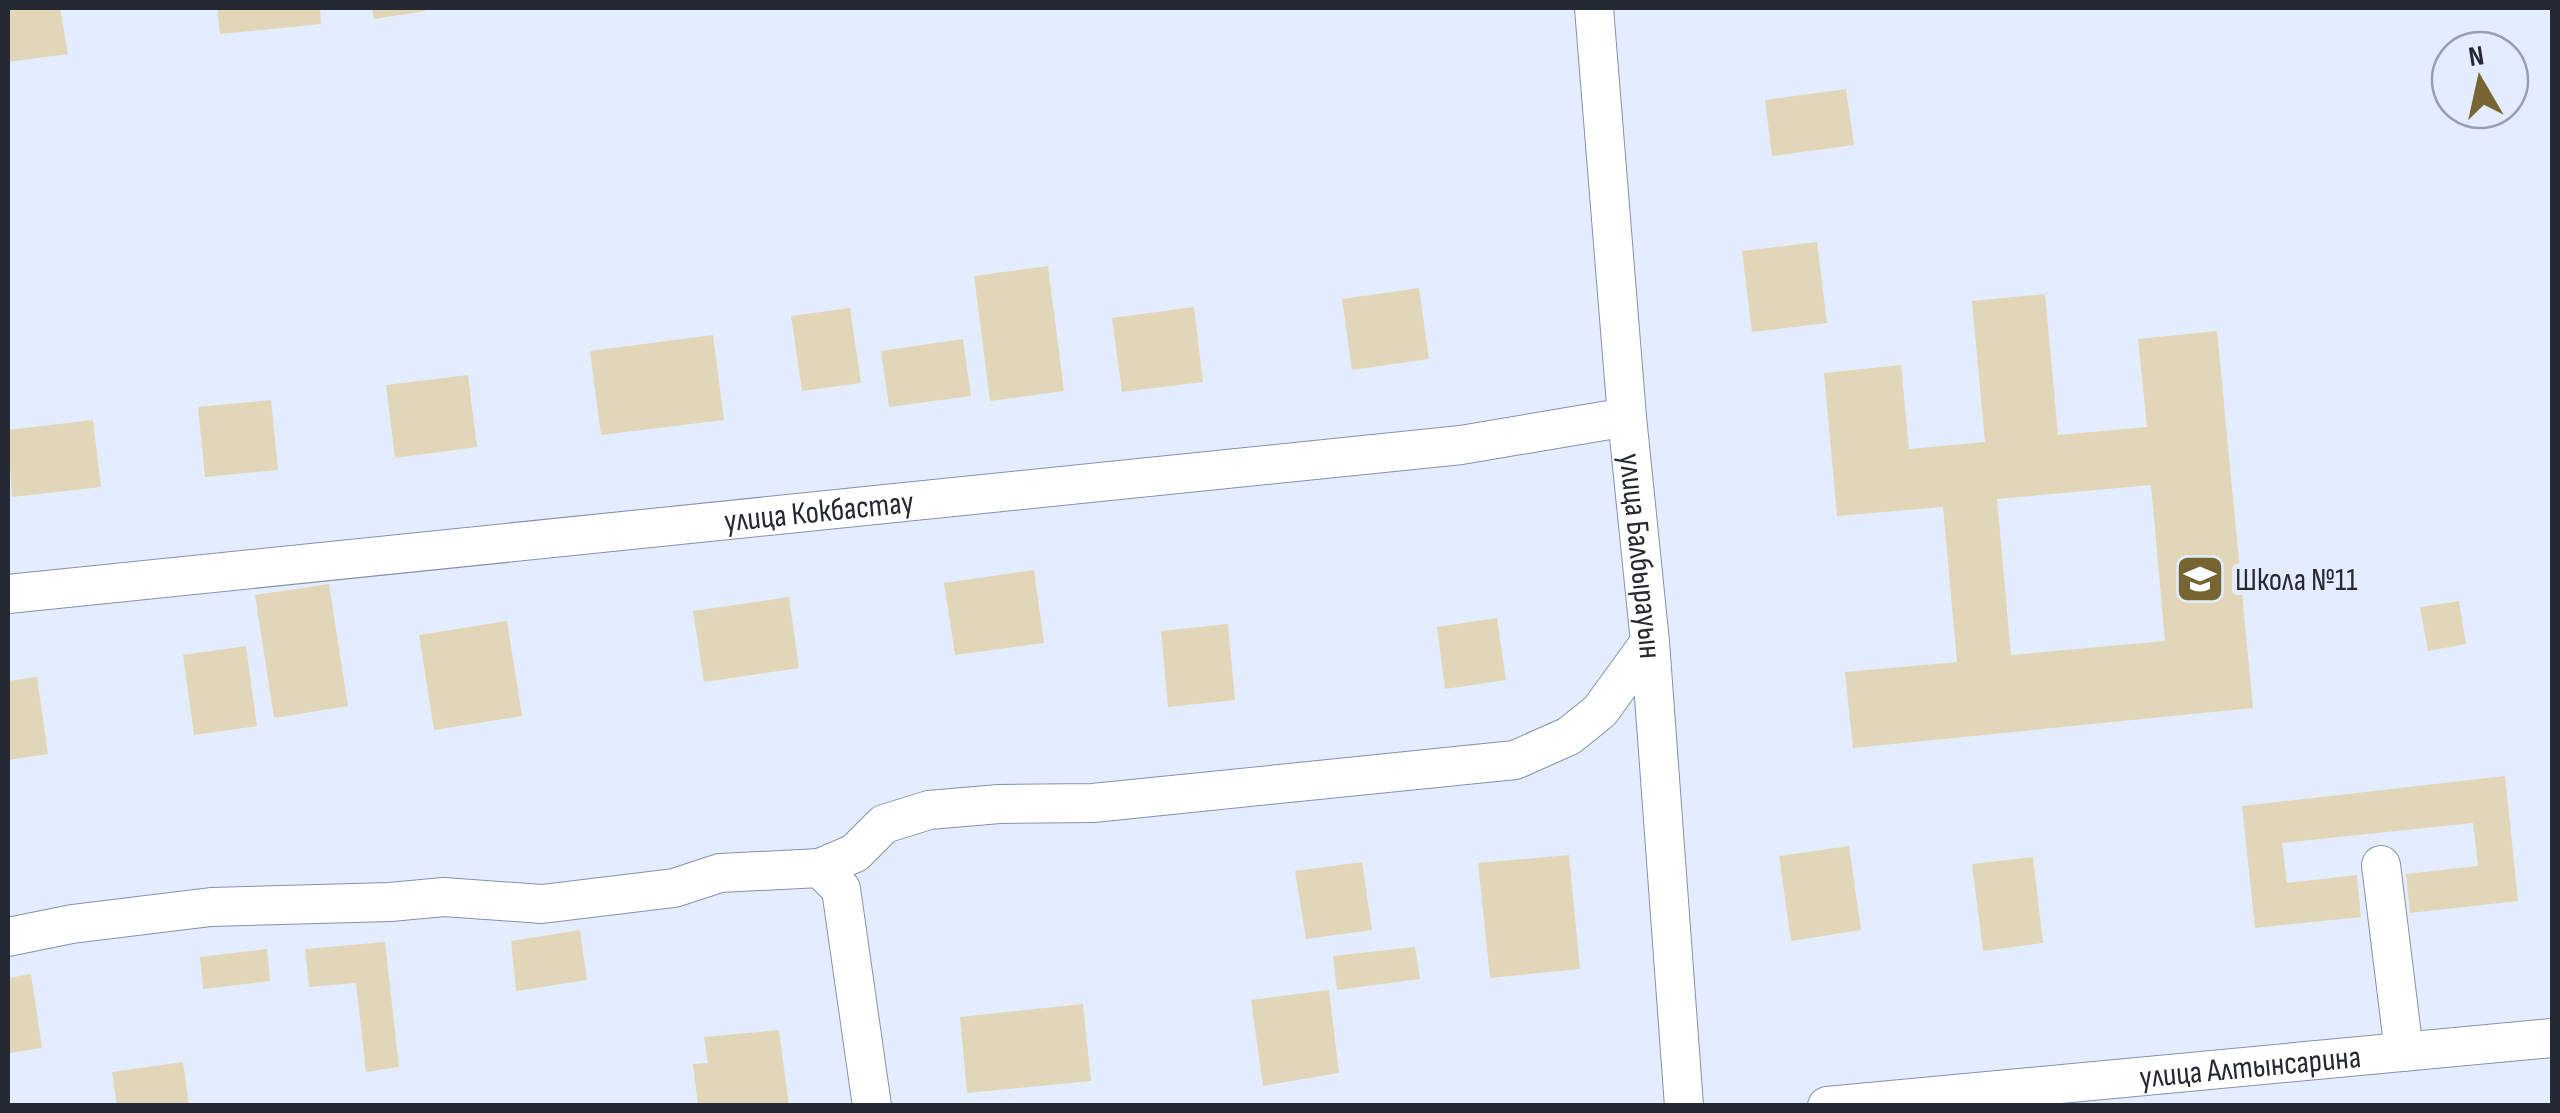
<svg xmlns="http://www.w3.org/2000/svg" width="2560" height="1113" font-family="'Sofia Sans Condensed',sans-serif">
<rect width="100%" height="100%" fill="#e4edff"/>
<g fill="#e1d6b7" fill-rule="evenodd">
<path d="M8 8H60L68 54 8 62Z"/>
<path d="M217 8H320L321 24 220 34Z"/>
<path d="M372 8H425V11L374 19Z"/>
<path d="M1846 89 1854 145 1772 156 1765 100Z"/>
<path d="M1817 242 1827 323 1752 332 1742 251Z"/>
<path d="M1048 266 1064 391 990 401 974 276Z"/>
<path d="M1419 288 1429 359 1352 370 1342 299Z"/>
<path d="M2045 294 2058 435 2147 427 2138 339 2217 331 2253 708 1853 748 1845 672 1957 662 1943 507 1837 516 1824 373 1901 365 1909 449 1985 442 1972 301ZM2151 485 2165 641 2011 655 1997 499Z"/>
<path d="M1194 307 1203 382 1122 392 1112 318Z"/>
<path d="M850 308 861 383 802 391 791 316Z"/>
<path d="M713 335 724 420 601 435 590 351Z"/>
<path d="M963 339 971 396 889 407 881 351Z"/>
<path d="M468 375 477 447 395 458 386 385Z"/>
<path d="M271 400 278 470 205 477 198 407Z"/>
<path d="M93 420 101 487 12 497 8 430Z"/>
<path d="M1034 570 1044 643 955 655 944 583Z"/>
<path d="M329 584 348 706 274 718 255 595Z"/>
<path d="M789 597 799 668 704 682 693 611Z"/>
<path d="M2459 601 2466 644 2428 651 2420 607Z"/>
<path d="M1497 618 1506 680 1445 689 1437 627Z"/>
<path d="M507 621 522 716 434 730 419 635Z"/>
<path d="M1228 624 1235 700 1168 707 1161 631Z"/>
<path d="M246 646 257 726 194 735 183 655Z"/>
<path d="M37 677 48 754 8 760V681Z"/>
<path d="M2505 776 2518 901 2410 913 2406 874 2478 866 2473 823 2282 843 2287 883 2357 875 2361 917 2255 928 2242 806Z"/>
<path d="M1849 846 1861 930 1791 941 1779 856Z"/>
<path d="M1569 855 1580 969 1490 978 1478 863Z"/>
<path d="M2033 857 2043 943 1983 951 1972 864Z"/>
<path d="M1362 862 1372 930 1306 939 1295 871Z"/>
<path d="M580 930 587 980 516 991 511 941Z"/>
<path d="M385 942 399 1067 366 1072 356 983 309 987 305 949Z"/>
<path d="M1415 947 1420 979 1337 990 1333 956Z"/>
<path d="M267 949 270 981 203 989 200 957Z"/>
<path d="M31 974 42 1048 9 1053 8 978Z"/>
<path d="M1329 990 1339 1073 1263 1086 1251 1000Z"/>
<path d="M1083 1004 1091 1081 967 1093 960 1017Z"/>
<path d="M779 1030 789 1106H698L693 1064 708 1063 704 1037Z"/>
<path d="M183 1062 189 1106H117L112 1072Z"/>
</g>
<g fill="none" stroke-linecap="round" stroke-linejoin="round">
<g stroke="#8491ac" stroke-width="40">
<g id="minor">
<path id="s1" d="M1594 8 1627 417 1650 642 1684 1106"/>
<path id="s2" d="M8 594 1461 445 1627 417"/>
<path d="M2381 865 2404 1052"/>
<path d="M820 868 855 853 884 824 929 810 999 804 1093 803 1515 760 1569 736 1600 711 1650 642"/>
<path d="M8 937 72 924 211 907 390 902 444 897 542 904 674 888 720 873 820 868 841 889 872 1106"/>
<path id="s3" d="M1827 1106 2552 1038"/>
</g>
</g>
<use href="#minor" stroke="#fff" stroke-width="38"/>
</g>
<defs>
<g id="school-square" transform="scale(2.5)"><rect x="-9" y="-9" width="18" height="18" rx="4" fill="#776634" stroke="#e4edff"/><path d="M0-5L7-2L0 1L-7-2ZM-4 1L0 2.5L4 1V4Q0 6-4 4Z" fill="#fff"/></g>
</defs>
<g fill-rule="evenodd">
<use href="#school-square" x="2200" y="579"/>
</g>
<g text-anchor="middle" stroke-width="10" stroke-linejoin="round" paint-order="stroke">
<g font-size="32" fill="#242934" stroke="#e4edff">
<text dy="11" stroke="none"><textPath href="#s2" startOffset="815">улица Кокбастау</textPath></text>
<text dy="11" stroke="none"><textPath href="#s1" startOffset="550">улица Балбырауын</textPath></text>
<text dy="11" stroke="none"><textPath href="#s3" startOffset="425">улица Алтынсарина</textPath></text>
</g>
<g font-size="32" fill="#242934" stroke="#e4edff" text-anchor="start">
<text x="2235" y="590">Школа №11</text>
</g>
</g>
<rect width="2560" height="1113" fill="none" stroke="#242934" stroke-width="20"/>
<g transform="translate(2480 80) rotate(351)"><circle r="48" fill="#e4edff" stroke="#979fae" stroke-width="2.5"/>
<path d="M0-8L18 38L0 25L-18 38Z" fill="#776634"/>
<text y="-15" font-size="28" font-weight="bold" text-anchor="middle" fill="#242934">N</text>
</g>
</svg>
